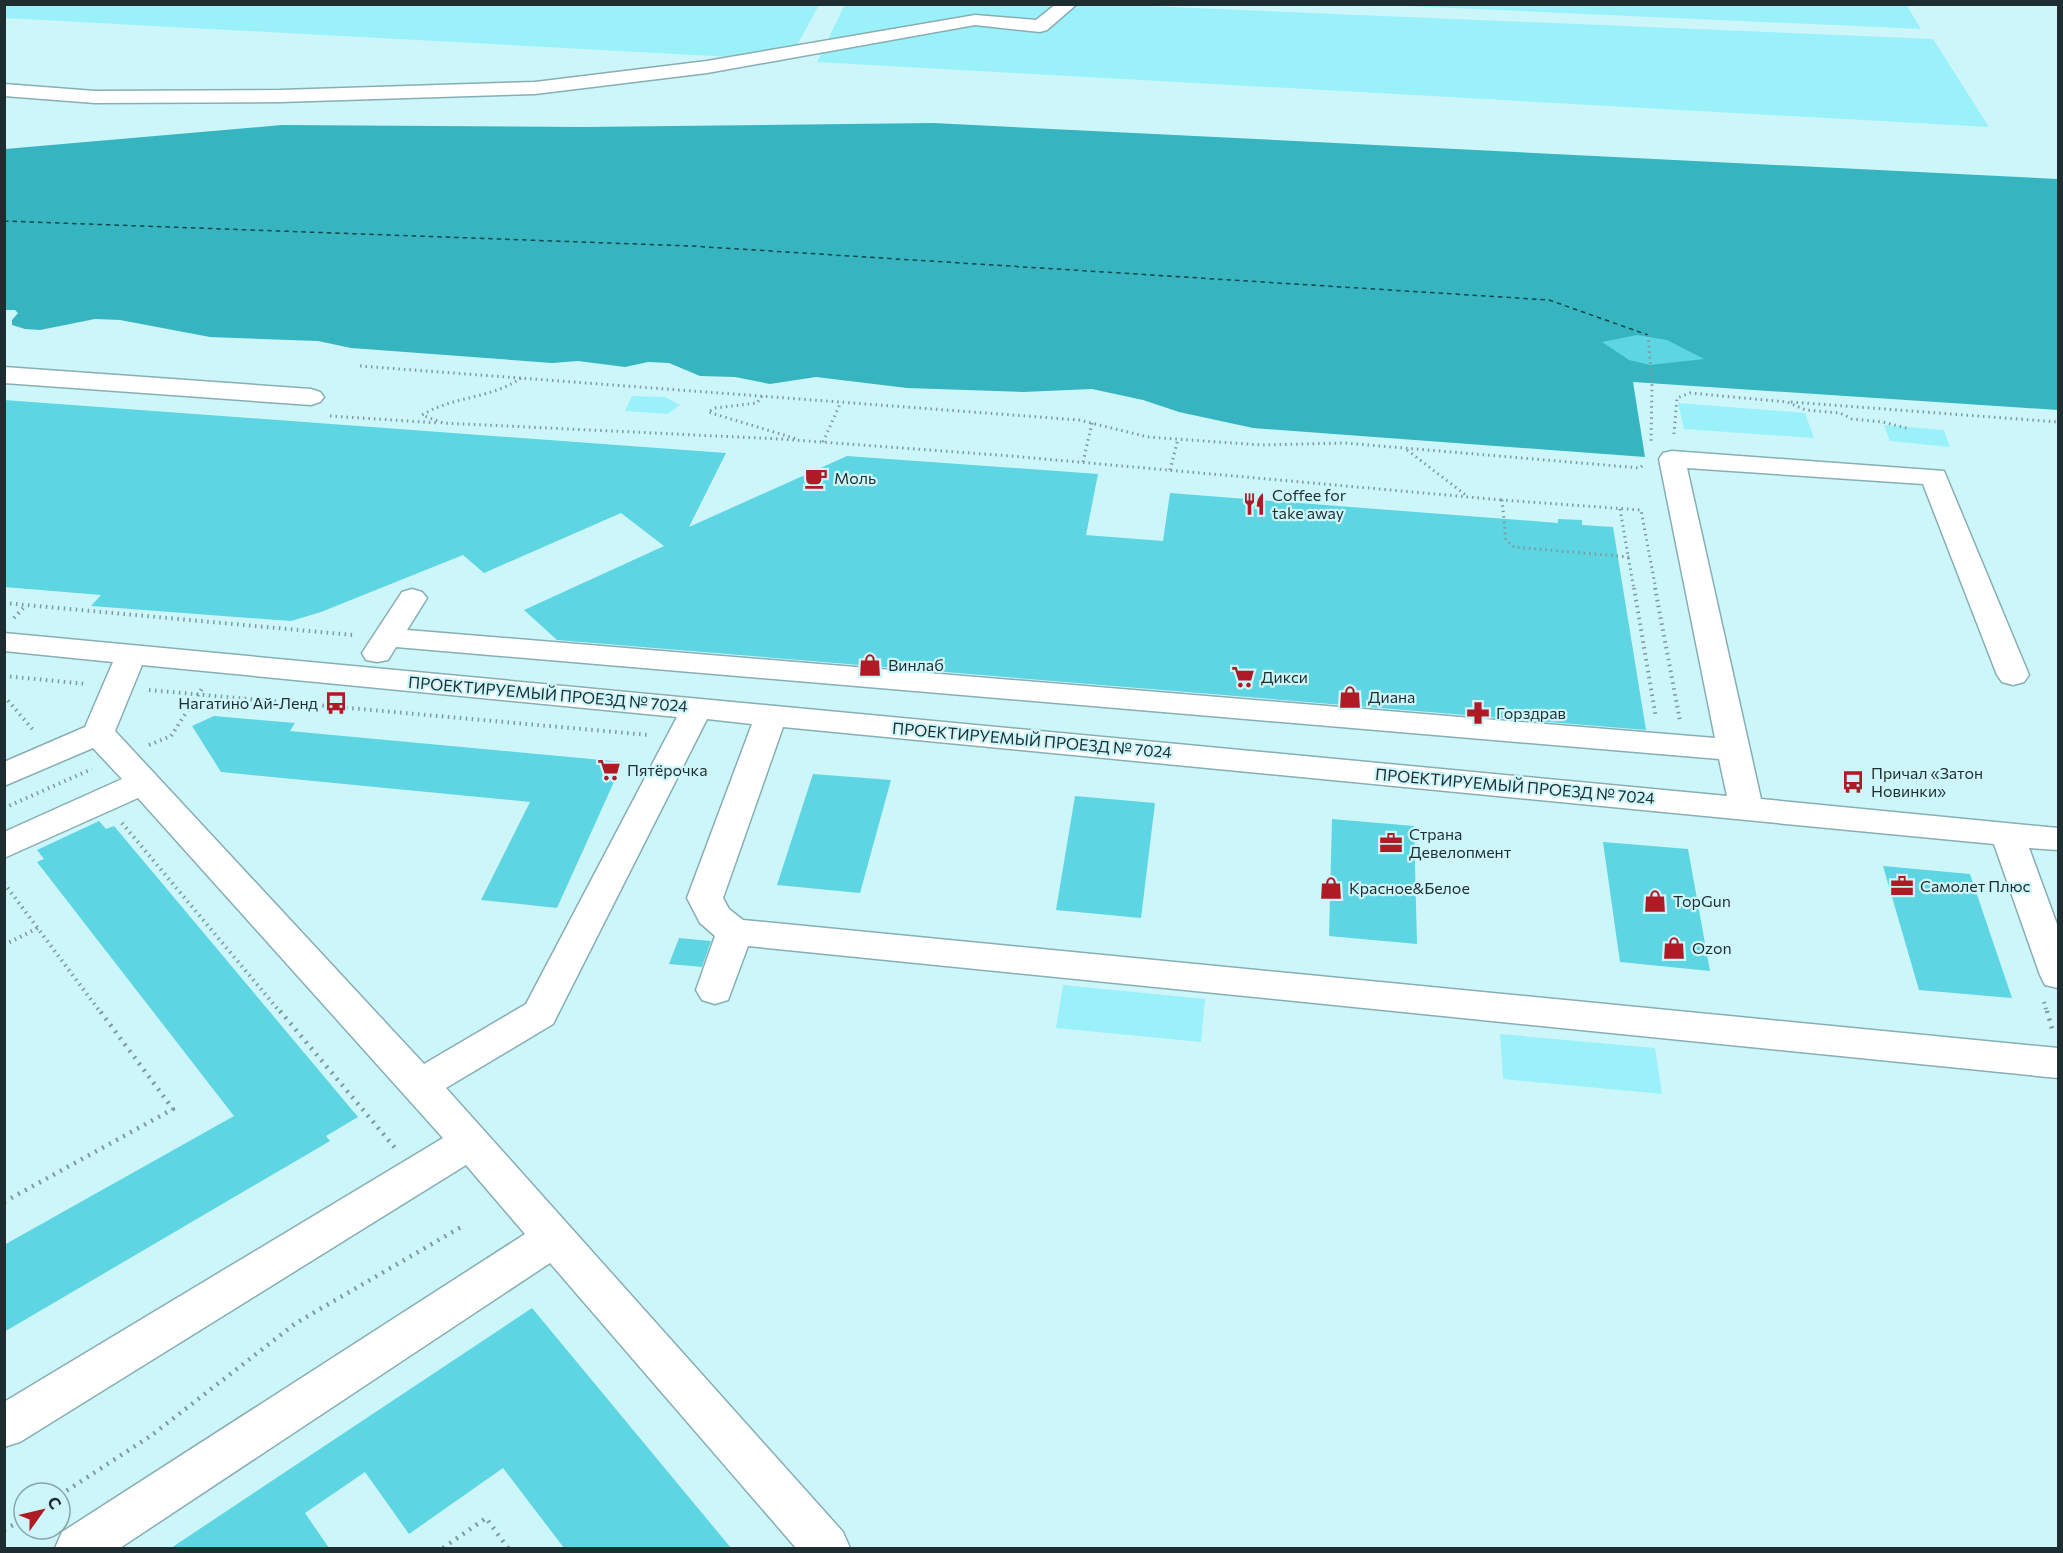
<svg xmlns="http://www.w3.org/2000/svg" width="2063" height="1553" font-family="Commissioner,sans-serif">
<rect width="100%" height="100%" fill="#cdf6fb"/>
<g fill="#9bf1fa">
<path d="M845 4 1124 5 1933 39 1989 127 817 62Z"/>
<path d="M1906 4 1921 29 1384 5V4Z"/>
<path d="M4 5H819L789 60 5 18Z"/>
<path d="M632 396 665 397 680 405 668 414 625 411Z"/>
<path d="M1678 403 1805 413 1814 438 1684 429Z"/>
<path d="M1884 425 1944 430 1950 447 1890 441Z"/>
<path d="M1063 985 1205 999 1201 1042 1056 1028Z"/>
<path d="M1500 1034 1655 1048 1662 1094 1503 1079Z"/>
</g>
<path fill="#36b5c1" d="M933 123 2058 179V410L1633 382 1645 457 1253 428 1179 412 1143 400 1092 389 1023 392 907 388 816 377 770 384 735 377 700 376 669 363 648 362 625 367 578 361 552 363 351 348 318 341 210 337 120 320 95 319 40 330 25 329 12 325V320L18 313 15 310H5V149L282 125 584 127Z"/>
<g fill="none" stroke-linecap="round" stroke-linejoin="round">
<path stroke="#10474c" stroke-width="1.5" stroke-dasharray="4.5 4" stroke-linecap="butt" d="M4 221 691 246 1549 300 1648 335"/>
</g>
<g fill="#5dd5e2">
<path d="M1637 335 1667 340 1704 359 1650 365 1629 360 1602 342Z"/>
<path d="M4 400 726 453 689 527 847 456 1098 474 1086 535 1163 541 1170 493 1558 523V519L1582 520V525L1613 527 1646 730 557 640 524 610 664 546 621 513 484 573 463 555 321 612 291 621 91 606 101 595 4 587Z"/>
<path d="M214 716 295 723 290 731 623 762 557 908 481 900 530 802 221 772 192 726Z"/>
<path d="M813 774 891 780 860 893 777 885Z"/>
<path d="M1075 796 1155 803 1141 918 1056 910Z"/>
<path d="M1332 819 1414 826 1417 944 1329 936Z"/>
<path d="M99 821 106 829 114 826 358 1117 326 1136 330 1141 4 1332V1245L234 1116 37 862 44 859 37 850Z"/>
<path d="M1603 842 1688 849 1710 971 1620 962Z"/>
<path d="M1883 866 1970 874 2012 998 1919 990Z"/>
<path d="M679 938 711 941 702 967 669 964Z"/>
<path d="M532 1308 731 1548H564L503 1468 409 1534 365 1472 305 1513 329 1548H171Z"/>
</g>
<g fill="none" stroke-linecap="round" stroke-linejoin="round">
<g stroke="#87aeb2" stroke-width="3">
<g id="minor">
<path d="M1056 4H1077L1047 30 1040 32 975 25 707 73 535 94 280 102 95 103 4 96V84L95 91 280 90 535 82 707 61 975 15 1036 20Z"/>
<path d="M4 367 311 389 320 392 324 397 320 402 311 405 4 383Z"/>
<path d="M1672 451 1944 471 2029 675 2024 682 2013 685 2002 682 1997 675 1923 484 1687 468 1761 799 2058 828V850L2029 848 2058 927V988L2045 985 2040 975 1994 844 783 727 723 898 729 909 743 920 2058 1048V1078L748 946 728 1000 715 1004 702 1000 696 990 715 936 700 923 687 898 752 724 707 719 553 1024 446 1088 843 1532 850 1548H796L550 1263 120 1548H55L62 1532 525 1234 466 1165 20 1442 4 1447V1402L443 1138 138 798 4 858V832L122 779 93 748 4 786V762L85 727 113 662 4 651V633L1727 796 1719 759 396 647 388 660 377 662 366 660 362 653 402 592 412 589 422 592 427 598 407 630 1715 738 1659 459 1663 453ZM142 665 677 717 526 1004 424 1064 115 731Z"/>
</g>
</g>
<g stroke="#7d9a9e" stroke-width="3" stroke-dasharray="1.5 4" stroke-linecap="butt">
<path d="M1648 335 1652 384 1651 444"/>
<path d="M360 366 1079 420 1148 437 1261 445 1345 443 1640 468 1643 465"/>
<path d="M521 378C491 399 453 396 422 415L443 423 780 439 1011 456 1502 500"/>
<path d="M762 396 757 403 715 408 708 412 797 439"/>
<path d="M1791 402 2058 422"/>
<path d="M330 416 439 423"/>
<path d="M1674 434 1677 398 1690 393 1787 402 1806 410 1840 413 1852 419 1883 422 1910 429"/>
<path d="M823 442 841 402"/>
<path d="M1407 450 1467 496"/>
<path d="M1083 462 1092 423"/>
<path d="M1170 470 1178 439"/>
<path d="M1620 509 1634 590"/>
<path d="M1629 557 1514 547 1506 540 1502 500 1641 510 1656 590"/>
</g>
<g stroke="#7d9a9e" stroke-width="4" stroke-dasharray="1.5 4.5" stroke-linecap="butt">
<path d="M1634 588 1656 718"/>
<path d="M1655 588 1680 721"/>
<path d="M4 603 353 635"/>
<path d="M14 618 25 606"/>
<path d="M4 676 87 684"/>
<path d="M149 690 649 735"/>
<path d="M4 696 35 732"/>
<path d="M149 745 171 736 203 687"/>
<path d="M4 808 92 769"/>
<path d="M122 823 281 1013"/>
<path d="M4 883 101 1013"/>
<path d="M4 945 38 928"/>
<path d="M2044 1002 2047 1013"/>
</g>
<g stroke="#7d9a9e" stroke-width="4.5" stroke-dasharray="2 6" stroke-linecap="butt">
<path d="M280 1011 395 1148"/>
<path d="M2047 1011 2053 1032"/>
<path d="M4 1202 173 1109 100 1011"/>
<path d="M60 1495 152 1435 296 1323 461 1227"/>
<path d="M4 1530 24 1519"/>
<path d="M443 1548 486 1518 508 1548"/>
</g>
<use href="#minor" fill="#fff" fill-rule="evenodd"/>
</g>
<defs>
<g id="cafe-bare" transform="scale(1.8)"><path d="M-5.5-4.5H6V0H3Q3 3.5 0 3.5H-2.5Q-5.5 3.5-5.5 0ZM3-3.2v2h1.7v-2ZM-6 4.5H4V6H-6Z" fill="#ae1b24" stroke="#cdf6fb" stroke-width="2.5" paint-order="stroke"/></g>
<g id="restaurant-bare" transform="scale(1.8)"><path d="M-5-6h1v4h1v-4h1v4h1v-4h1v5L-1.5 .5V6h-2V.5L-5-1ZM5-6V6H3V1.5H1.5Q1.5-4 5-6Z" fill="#ae1b24" stroke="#cdf6fb" stroke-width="2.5" paint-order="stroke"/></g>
<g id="shop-bare" transform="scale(1.8)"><path d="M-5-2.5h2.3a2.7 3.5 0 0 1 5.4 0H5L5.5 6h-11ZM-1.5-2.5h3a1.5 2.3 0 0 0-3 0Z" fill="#ae1b24" stroke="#cdf6fb" stroke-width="2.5" paint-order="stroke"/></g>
<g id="supermarket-bare" transform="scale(1.8)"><path d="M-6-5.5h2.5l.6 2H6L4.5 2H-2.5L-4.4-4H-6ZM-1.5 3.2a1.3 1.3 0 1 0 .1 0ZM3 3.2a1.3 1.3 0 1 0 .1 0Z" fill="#ae1b24" stroke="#cdf6fb" stroke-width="2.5" paint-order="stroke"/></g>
<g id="bus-bare" transform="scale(1.8)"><path d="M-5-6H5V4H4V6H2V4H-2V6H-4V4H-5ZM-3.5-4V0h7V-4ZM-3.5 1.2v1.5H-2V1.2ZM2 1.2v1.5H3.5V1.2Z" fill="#ae1b24" stroke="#cdf6fb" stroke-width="2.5" paint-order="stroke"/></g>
<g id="pharmacy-bare" transform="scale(1.8)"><path d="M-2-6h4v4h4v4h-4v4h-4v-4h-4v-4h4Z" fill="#ae1b24" stroke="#cdf6fb" stroke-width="2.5" paint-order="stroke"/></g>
<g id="office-bare" transform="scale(1.8)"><path d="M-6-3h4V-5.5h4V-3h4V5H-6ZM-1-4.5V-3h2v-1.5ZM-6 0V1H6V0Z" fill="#ae1b24" stroke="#cdf6fb" stroke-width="2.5" paint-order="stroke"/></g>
</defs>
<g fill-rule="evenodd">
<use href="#cafe-bare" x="816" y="478"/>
<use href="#restaurant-bare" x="1254" y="504"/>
<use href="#shop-bare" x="870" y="665"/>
<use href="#supermarket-bare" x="1243" y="677"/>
<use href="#shop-bare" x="1350" y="697"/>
<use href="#bus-bare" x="336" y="703"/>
<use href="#pharmacy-bare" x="1478" y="713"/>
<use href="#supermarket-bare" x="609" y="770"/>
<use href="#bus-bare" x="1853" y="782"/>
<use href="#office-bare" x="1391" y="843"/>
<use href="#office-bare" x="1902" y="886"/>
<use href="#shop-bare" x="1331" y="888"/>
<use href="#shop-bare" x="1655" y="901"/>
<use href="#shop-bare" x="1674" y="948"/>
</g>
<g text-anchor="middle" stroke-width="4.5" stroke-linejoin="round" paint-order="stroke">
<g font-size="16" fill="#1e2e30" stroke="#cdf6fb" text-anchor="start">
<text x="834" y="484">Моль</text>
<text x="1272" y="501">Coffee for<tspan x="1272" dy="18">take away</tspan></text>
<text x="888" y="671">Винлаб</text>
<text x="1261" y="683">Дикси</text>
<text x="1368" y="703">Диана</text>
<text x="318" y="709" text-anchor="end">Нагатино Ай-Ленд</text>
<text x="1496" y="719">Горздрав</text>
<text x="627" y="776">Пятёрочка</text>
<text x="1871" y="779">Причал «Затон<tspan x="1871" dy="18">Новинки»</tspan></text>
<text x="1409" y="840">Страна<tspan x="1409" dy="18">Девелопмент</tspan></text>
<text x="1920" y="892">Самолет Плюс</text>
<text x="1349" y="894">Красное&amp;Белое</text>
<text x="1673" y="907">TopGun</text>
<text x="1692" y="954">Ozon</text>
</g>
<g font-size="16" fill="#1e2e30" stroke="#cdf6fb">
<text transform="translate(548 694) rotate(5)" y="6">ПРОЕКТИРУЕМЫЙ ПРОЕЗД № 7024</text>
<text transform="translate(1032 740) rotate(5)" y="6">ПРОЕКТИРУЕМЫЙ ПРОЕЗД № 7024</text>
<text transform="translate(1515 786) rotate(5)" y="6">ПРОЕКТИРУЕМЫЙ ПРОЕЗД № 7024</text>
</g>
</g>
<rect width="2063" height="1553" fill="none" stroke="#1e2e30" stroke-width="12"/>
<g transform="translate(42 1511) rotate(56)"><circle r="28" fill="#cdf6fb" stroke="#87a6aa" stroke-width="1.5"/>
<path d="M0-4.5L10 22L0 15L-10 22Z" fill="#ae1b24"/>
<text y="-9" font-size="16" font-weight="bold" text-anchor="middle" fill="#1e2e30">С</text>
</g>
</svg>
